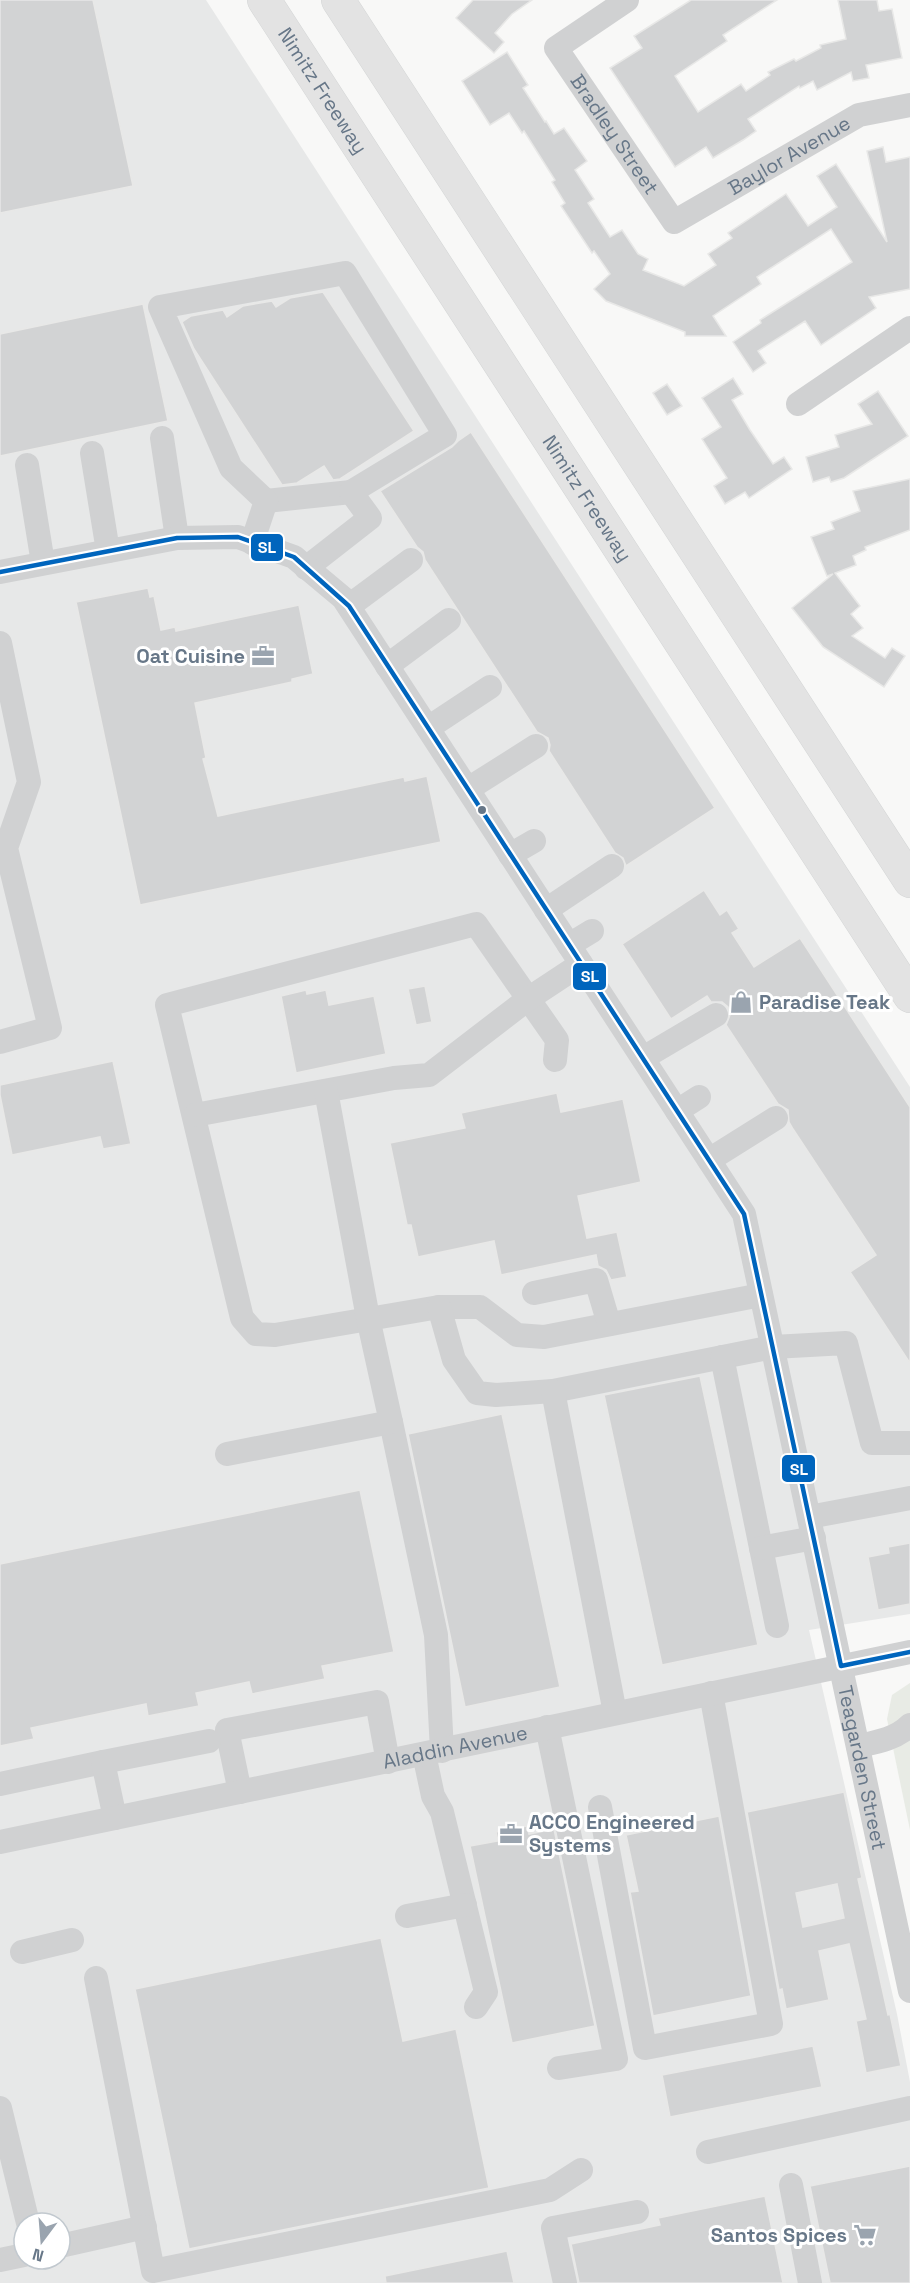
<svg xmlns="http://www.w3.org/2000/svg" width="910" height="2283" font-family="'Space Grotesk',sans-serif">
<rect width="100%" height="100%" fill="#f8f8f7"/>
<path fill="#e7e8e8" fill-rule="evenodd" d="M0 0H206L910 1087V1614L809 1630 897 2014 910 2082V2283H0ZM24 2223H60V2259H24Z"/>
<path fill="#e8ebe5" d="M910 1683V1830L887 1719 892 1695Z"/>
<g fill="#d2d3d4" stroke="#e8e8e7" stroke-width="1.5" fill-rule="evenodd">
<path d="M0 0H93L133 186 0 213Z"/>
<path d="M473 0H532L512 14 495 33 504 42 494 53 456 18Z"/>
<path d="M691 0H777L723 35 727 41 675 76 698 112 741 84 746 91 770 75 768 72 794 59 796 61 821 48 820 45 846 39 838 0H877L879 11 892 9 902 58 866 65 869 78 853 81 851 72 817 90 813 81 800 88 799 86 748 119 756 131 743 140 713 158 706 147 675 167 610 68 642 48 634 36Z"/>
<path d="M507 52 528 85 523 88 545 122 546 121 554 134 564 128 587 161 575 170 594 199 588 203 610 237 622 230 638 254 648 259 643 270 684 286 716 265 708 254 732 238 728 233 786 194 808 226 837 207 817 176 836 164 887 242 867 151 883 147 886 162 910 157V289L869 297 876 308 821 345 805 321 758 351 766 363 753 372 733 342 761 323 760 320 852 262 831 229 757 277 761 284 713 316 726 336H685V332L606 301 594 289 610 274 594 251 592 253 561 206 565 203 552 182 555 180 524 131 522 133 509 113 490 125 462 81Z"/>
<path d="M323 292 414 431 340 479 333 480 324 466 297 483 282 485 194 349 182 322 191 316 223 310 227 317 243 306 272 301 276 307 290 298Z"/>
<path d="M143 304 168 421 0 456V334Z"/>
<path d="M733 378 743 394 732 400 750 430 773 464 784 457 792 469 749 498 745 492 725 504 714 486 727 478 702 439 721 427 702 398Z"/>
<path d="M667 384 682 406 667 415 653 393Z"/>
<path d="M878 391 908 436 844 478 831 482 829 477 813 482 806 457 839 447 835 435 872 424 858 404Z"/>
<path d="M471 432 715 808 626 866 623 858 615 853 549 751 550 745 548 738 537 732 425 560 423 552 417 547 380 491 452 447 458 441Z"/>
<path d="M910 479V530L865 547 866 550 853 556 856 565 835 573 860 606 851 614 863 628 852 636 885 658 892 648 905 656 884 687 823 647 792 608 833 574 827 576 811 537 834 529 831 522 860 511 853 491Z"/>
<path d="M148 588 150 597 154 596 161 630 175 627 176 631 299 605 313 674 292 679V682L195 703 206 758 203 759 218 816 404 777 405 781 427 776 441 842 140 905 76 602Z"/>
<path d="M704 890 720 915 727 910 739 929 732 933 754 967 800 938 910 1107V1363L850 1272 876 1255 793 1129 789 1122 788 1110 778 1104 726 1025 730 1015 728 1007 722 1002H711L707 996 671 1019 622 944Z"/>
<path d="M425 986 432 1022 416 1025 408 989Z"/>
<path d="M306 990 307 994 326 990 329 1005 374 996 386 1054 296 1073 281 996Z"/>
<path d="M113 1061 131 1144 103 1149 100 1137 12 1155 0 1095V1085Z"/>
<path d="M557 1093 561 1112 623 1099 641 1182 578 1196 587 1238 617 1232 627 1277 611 1280 606 1270 598 1266 596 1255 501 1275 494 1241 418 1257 411 1225H407L390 1143 465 1128 461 1113Z"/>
<path d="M700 1376 758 1645 662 1665 604 1395Z"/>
<path d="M502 1414 560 1687 465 1707 408 1434Z"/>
<path d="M360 1490 394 1652 322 1666 325 1679 252 1694 249 1682 196 1693 199 1706 148 1716 146 1704 31 1728 34 1739 0 1746V1564Z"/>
<path d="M910 1543V1604L878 1610 868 1557 889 1553 888 1547Z"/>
<path d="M844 1792 862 1878 858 1879 888 2015 890 2014 901 2066 866 2073 856 2021 866 2019 849 1944 819 1951 829 2000 786 2009 782 1989 779 1990 747 1812ZM837 1884 844 1918 803 1927 796 1893Z"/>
<path d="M719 1816 751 1996 653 2016 630 1892 638 1891 626 1835Z"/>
<path d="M527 1826 529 1834 554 1829 595 2026 512 2043 470 1846 498 1841 496 1832Z"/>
<path d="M381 1938 403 2041 456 2029 489 2188 189 2249 135 1989Z"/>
<path d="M813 2046 822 2087 670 2117 662 2075Z"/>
<path d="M910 2166V2283H830L810 2186Z"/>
<path d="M765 2196 783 2283H579L571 2244 660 2225 658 2218Z"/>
<path d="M507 2251 514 2283H386L385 2276Z"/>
</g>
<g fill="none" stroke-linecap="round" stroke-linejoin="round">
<g stroke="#d4d6d6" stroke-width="34">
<g id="highway">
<path id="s4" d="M264 0 910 996"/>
<path d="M338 0 910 881"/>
</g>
</g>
<g stroke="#d0d1d2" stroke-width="24">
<path id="s1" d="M627 0 556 48 674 222 859 115 910 105"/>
<path d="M798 404 910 328"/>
<path d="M162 438 177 538"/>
<path d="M92 453 108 551"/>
<path d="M27 465 43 563"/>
<path d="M266 501 351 492"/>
<path d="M252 543 266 501 231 468 160 307 345 273 445 435 351 492 370 518 306 568"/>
<path id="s2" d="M0 572 177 538 238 537 294 557 343 598 744 1214 910 1991"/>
<path d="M349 606 411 560"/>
<path d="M0 643 29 782 6 848 50 1028 0 1042"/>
<path d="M387 666 449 620"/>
<path d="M428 728 490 687"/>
<path d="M468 789 536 746"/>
<path d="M510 855 534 841"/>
<path d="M546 910 612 866"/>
<path d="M569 945 592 931"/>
<path d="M643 1058 716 1015"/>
<path d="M555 1060 557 1040 476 924 167 1005 242 1318 256 1334 275 1335 439 1307H480L517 1335 544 1337 761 1295"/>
<path d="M677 1111 699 1097"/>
<path d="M195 1115 394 1078 429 1075 528 999 581 964"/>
<path d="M709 1160 776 1118"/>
<path d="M534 1293 596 1280 609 1324"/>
<path d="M439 1307 454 1360 477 1393 496 1395 553 1391 773 1347 846 1343 872 1443H910"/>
<path d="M722 1357 777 1626"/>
<path d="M553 1391 615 1713"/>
<path d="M391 1422 436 1635 442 1751"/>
<path d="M227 1454 391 1422 368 1318 326 1091"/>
<path d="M809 1517 910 1498"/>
<path d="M761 1548 814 1538"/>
<path d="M547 1727 616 2059 559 2068"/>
<path d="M858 1746C877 1742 896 1739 910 1725"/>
<path d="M424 1754 433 1796 442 1812 486 1992 476 2007"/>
<path d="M0 1784 103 1762"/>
<path d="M240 1792 227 1730 377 1702 388 1762"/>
<path d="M600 1807 645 2048 771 2024 711 1693"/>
<path d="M115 1818 103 1762 209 1741"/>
<path id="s3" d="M0 1842 910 1652"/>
<path d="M407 1916 465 1905"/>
<path d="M22 1952 72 1940"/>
<path d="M96 1978 153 2271 550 2190 581 2170"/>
<path d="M0 2108 28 2223"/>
<path d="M708 2152 910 2108"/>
<path d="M791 2185 810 2283"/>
<path d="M60 2246 145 2227"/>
<path d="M0 2260 24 2255"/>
<path d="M565 2283 553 2228 637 2212"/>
</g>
<use href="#highway" stroke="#e3e3e3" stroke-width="33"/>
<g stroke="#fff" stroke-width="9">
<path id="bus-1" d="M0 572 177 538 238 537 294 557 349 606 744 1214 841 1666 910 1652"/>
</g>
<use href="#bus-1" stroke="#0065bd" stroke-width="4.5"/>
</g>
<defs>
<g id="office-bare" transform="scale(1.8)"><path d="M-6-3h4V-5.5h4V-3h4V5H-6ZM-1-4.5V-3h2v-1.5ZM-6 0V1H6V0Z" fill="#9aa4af" stroke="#fff" stroke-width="2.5" paint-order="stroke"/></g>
<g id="shop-bare" transform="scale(1.8)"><path d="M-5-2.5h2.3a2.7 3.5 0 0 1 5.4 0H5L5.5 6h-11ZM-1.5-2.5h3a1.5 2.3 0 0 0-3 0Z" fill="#9aa4af" stroke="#fff" stroke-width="2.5" paint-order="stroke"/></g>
<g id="supermarket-bare" transform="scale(1.8)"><path d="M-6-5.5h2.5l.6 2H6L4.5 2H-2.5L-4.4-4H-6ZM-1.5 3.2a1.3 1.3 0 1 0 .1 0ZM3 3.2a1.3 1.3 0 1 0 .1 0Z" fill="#9aa4af" stroke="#fff" stroke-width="2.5" paint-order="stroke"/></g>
</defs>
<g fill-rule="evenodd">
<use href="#office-bare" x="263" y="656"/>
<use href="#shop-bare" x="741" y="1002"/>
<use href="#office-bare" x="511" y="1834"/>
<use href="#supermarket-bare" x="865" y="2235"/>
</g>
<circle fill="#677788" stroke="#fff" stroke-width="2" cx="482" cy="810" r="5"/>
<g text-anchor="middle" stroke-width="6" stroke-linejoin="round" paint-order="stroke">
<g font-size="20" fill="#677788" stroke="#fff">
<text dy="7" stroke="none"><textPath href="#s4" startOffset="108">Nimitz Freeway</textPath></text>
<text dy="7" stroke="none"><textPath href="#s1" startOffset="190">Bradley Street</textPath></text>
<text dy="7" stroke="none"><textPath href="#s1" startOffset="429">Baylor Avenue</textPath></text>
<text dy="7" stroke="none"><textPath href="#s4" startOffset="594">Nimitz Freeway</textPath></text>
<text dy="7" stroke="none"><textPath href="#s3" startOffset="465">Aladdin Avenue</textPath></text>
<text dy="7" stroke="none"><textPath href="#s2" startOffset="1666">Teagarden Street</textPath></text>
</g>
<g font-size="20" font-weight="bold" fill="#677788" stroke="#fff" text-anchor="end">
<text x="245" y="663">Oat Cuisine</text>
<text x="759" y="1009" text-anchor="start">Paradise Teak</text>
<text x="529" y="1829" text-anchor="start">ACCO Engineered<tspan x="529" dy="23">Systems</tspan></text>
<text x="847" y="2242">Santos Spices</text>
</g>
</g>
<g stroke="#fff" stroke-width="2">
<rect x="250" y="533" width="34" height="29" rx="6" fill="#0065bd"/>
<rect x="572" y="962" width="35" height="29" rx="6" fill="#0065bd"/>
<rect x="781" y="1454" width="35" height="29" rx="6" fill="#0065bd"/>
</g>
<g font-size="16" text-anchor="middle" font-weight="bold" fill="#fff">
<text x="267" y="553">SL</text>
<text x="590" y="982">SL</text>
<text x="799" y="1475">SL</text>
</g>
<g transform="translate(42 2241) rotate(196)"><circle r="28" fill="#ffffff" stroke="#c2c9cf" stroke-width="1.5"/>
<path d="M0-4.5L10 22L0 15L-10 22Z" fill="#9aa4af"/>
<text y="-9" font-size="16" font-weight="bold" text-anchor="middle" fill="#677788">N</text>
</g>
</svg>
